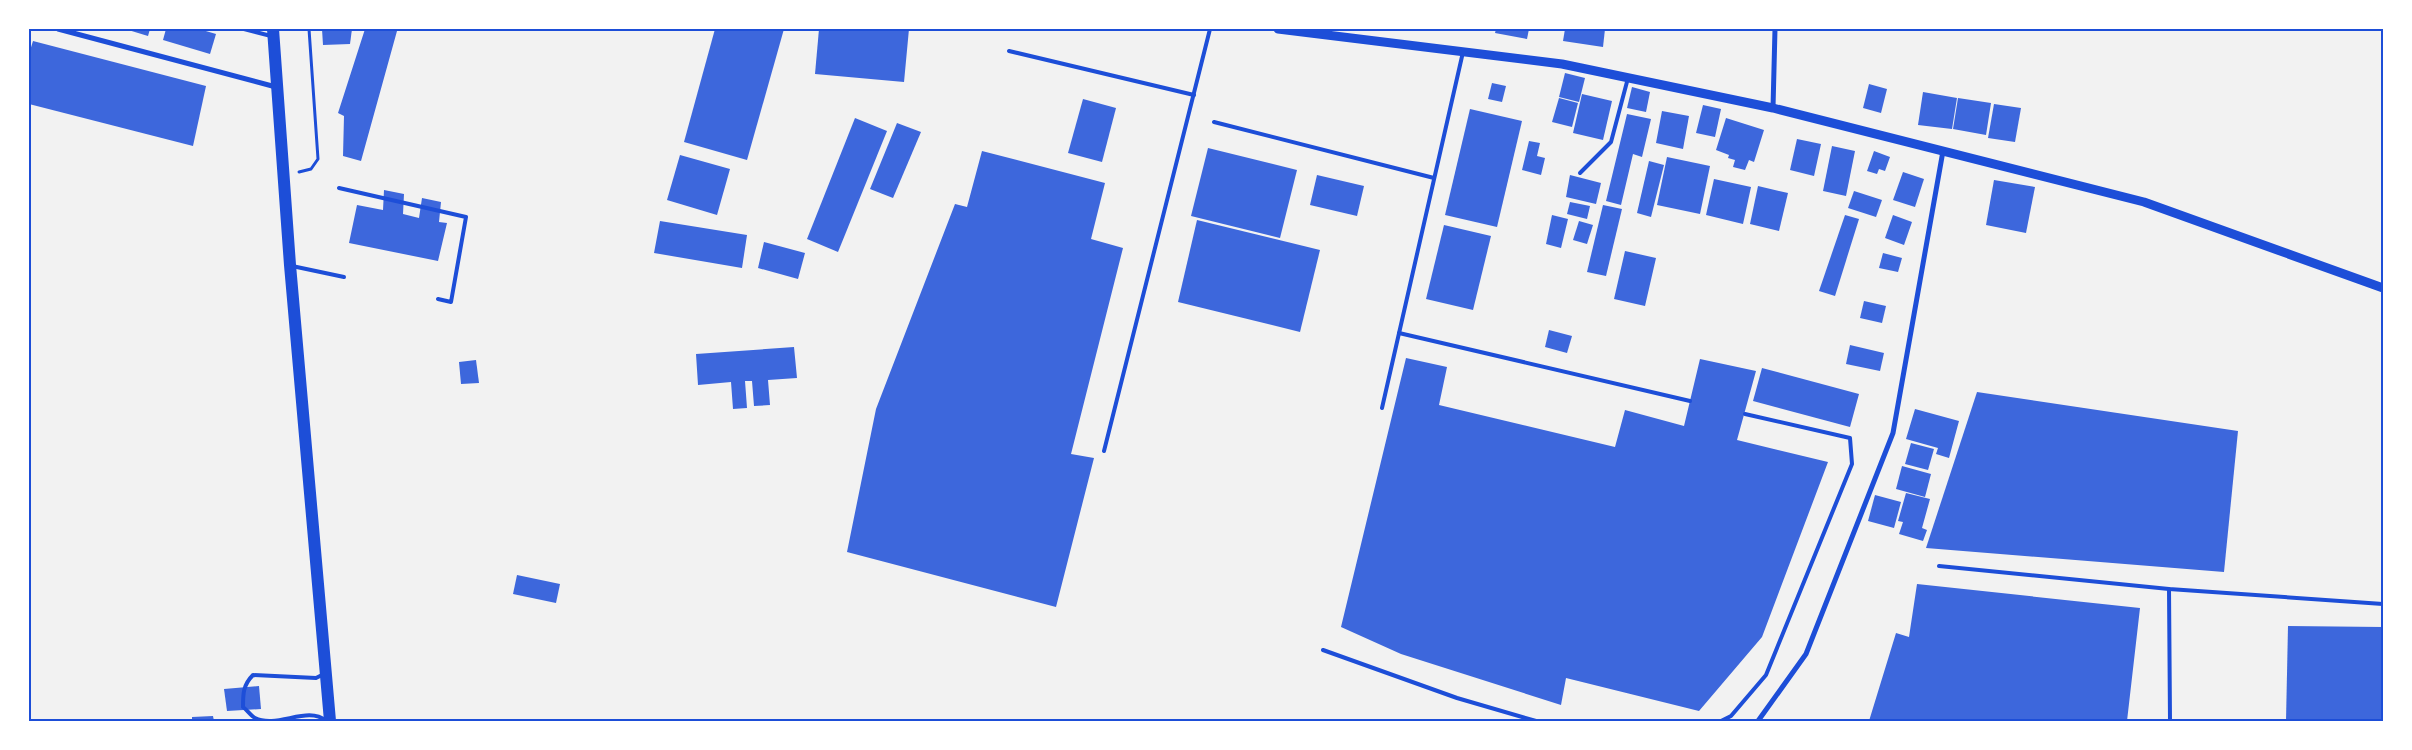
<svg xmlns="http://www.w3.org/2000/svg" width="2412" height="750" font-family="Poppins,sans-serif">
<rect width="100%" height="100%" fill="#f2f2f2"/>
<g fill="#3d67dc">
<path d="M125 29H150L148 36Z"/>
<path d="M166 29H199L216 34 210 54 163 40Z"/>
<path d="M322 29H352L350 44 323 45Z"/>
<path d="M365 29H391L397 31 361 161 343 156 344 116 338 113Z"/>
<path d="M715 29H784L747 160 684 142Z"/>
<path d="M819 29H909L904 82 815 74Z"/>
<path d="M1496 29H1529L1527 39 1495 33Z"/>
<path d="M1565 29H1605L1603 47 1563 41Z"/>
<path d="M33 41 206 86 193 146 29 104V54Z"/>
<path d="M1565 73 1585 78 1579 102 1559 97Z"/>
<path d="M1492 83 1506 86 1502 102 1488 99Z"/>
<path d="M1869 84 1887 89 1881 113 1863 108Z"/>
<path d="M1632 87 1650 92 1646 112 1627 108Z"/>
<path d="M1923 92 1957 98 1952 129 1918 125Z"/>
<path d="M1582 94 1612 101 1603 140 1573 133Z"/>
<path d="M1559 98 1578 103 1572 127 1552 122Z"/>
<path d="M1958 98 1991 103 1986 135 1953 129Z"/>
<path d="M1083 99 1116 108 1102 162 1068 153Z"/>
<path d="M1994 104 2021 108 2015 142 1988 138Z"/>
<path d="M1703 105 1721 109 1715 137 1696 133Z"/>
<path d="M1470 109 1522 121 1497 227 1445 215Z"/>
<path d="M1662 111 1689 116 1683 149 1656 143Z"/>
<path d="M1627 114 1651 119 1642 157 1633 154 1621 205 1606 201Z"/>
<path d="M855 118 887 131 838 252 807 239Z"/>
<path d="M1726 118 1764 130 1754 162 1749 160 1745 170 1733 167 1735 160 1728 158 1729 155 1716 150Z"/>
<path d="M897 123 921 132 893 198 870 189Z"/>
<path d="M1797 139 1821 144 1814 176 1790 170Z"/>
<path d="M1529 141 1540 143 1537 156 1545 158 1541 175 1522 170Z"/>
<path d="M1832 146 1855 151 1846 196 1823 191Z"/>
<path d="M1208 148 1297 170 1280 238 1191 216Z"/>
<path d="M982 151 1105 183 1091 239 1123 248 1071 454 1094 458 1056 607 847 552 876 409 955 204 967 207Z"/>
<path d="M1874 151 1890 157 1885 171 1879 169 1877 174 1867 171Z"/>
<path d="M680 155 730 169 717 215 667 200Z"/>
<path d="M1667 157 1710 166 1700 214 1657 205Z"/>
<path d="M1649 161 1664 165 1651 217 1637 213Z"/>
<path d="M1903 172 1924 179 1915 207 1893 200Z"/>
<path d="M1317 175 1364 186 1357 216 1310 205Z"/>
<path d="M1570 175 1601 183 1596 204 1566 197Z"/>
<path d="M1714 179 1751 187 1743 224 1706 215Z"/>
<path d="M1994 180 2035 187 2026 233 1986 225Z"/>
<path d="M1758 186 1788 193 1779 231 1750 224Z"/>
<path d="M384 190 404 194 403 214 419 218 422 198 441 202 439 222 447 223 438 261 349 243 357 205 383 210Z"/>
<path d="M1854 191 1882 200 1876 217 1848 208Z"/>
<path d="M1570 202 1590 206 1587 219 1567 214Z"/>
<path d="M1603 205 1622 209 1606 276 1587 272Z"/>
<path d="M1552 215 1568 219 1561 248 1546 244Z"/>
<path d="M1845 215 1859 219 1835 296 1819 291Z"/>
<path d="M1893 215 1912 222 1904 245 1885 238Z"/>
<path d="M1197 220 1320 250 1300 332 1178 302Z"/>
<path d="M660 221 747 235 742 268 654 253Z"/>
<path d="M1579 221 1593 225 1587 244 1573 240Z"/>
<path d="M1444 225 1491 236 1473 310 1426 299Z"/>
<path d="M764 242 805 253 798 279 758 268Z"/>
<path d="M1625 251 1656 258 1645 306 1614 299Z"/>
<path d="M1883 253 1902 258 1898 272 1879 268Z"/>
<path d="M1864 301 1886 306 1882 323 1860 318Z"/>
<path d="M1549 330 1572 336 1567 353 1545 347Z"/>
<path d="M1850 345 1884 353 1880 371 1846 364Z"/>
<path d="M794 347 797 378 768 380 770 405 754 406 752 381H745L747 408 733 409 731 382 698 385 696 354Z"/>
<path d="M1406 358 1447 367 1439 405 1615 447 1625 410 1684 426 1700 359 1756 371 1737 440 1828 462 1762 637 1699 711 1566 678 1561 705 1401 654 1341 627Z"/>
<path d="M476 360 479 383 461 384 459 362Z"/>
<path d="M1762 368 1859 394 1850 427 1753 401Z"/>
<path d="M1977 392 2238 431 2224 572 1926 548Z"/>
<path d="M1915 409 1959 421 1949 458 1936 454 1938 448 1906 439Z"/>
<path d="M1911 443 1934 449 1928 470 1905 464Z"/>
<path d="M1902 466 1931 474 1925 497 1896 489Z"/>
<path d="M1906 493 1930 499 1922 528 1927 530 1923 541 1899 534 1903 522 1898 521Z"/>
<path d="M1875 495 1901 502 1894 528 1868 521Z"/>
<path d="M517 575 560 584 556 603 513 594Z"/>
<path d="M1917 584 2140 608 2127 721H1869L1896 633 1909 637Z"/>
<path d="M2288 626 2383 627V721H2286Z"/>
<path d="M259 686 261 709 227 711 224 689Z"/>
<path d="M213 716 214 721H192V717Z"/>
</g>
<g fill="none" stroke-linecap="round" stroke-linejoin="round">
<path stroke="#1d4ed8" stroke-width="3" d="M299 172 311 169 318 159 309 29"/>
<g stroke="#1d4ed8" stroke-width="4">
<path d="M244 29 271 36"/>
<path d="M1009 51 1194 95"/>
<path d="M1214 122 1434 178"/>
<path d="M1580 173 1611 142 1628 78"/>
<path d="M339 188 466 217 451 302 438 299"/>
<path d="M292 266 344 277"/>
<path d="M1399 333 1690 401"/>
<path d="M1382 408 1463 52"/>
<path d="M1104 451 1210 29"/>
<path d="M1939 566 2169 589 2383 604"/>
<path d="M2169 589 2170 721"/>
<path d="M1323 650 1457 698 1536 721"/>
<path d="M324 674 316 678 253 675C243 685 243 694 243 707 247 710 251 716 255 718 277 729 308 705 326 721"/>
<path d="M1721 721 1731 716 1766 675 1852 464 1850 438 1745 414"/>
</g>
<g stroke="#1d4ed8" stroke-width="5">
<path d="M58 29 276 87"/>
<path d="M1773 108 1775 29"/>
<path d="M1758 721 1806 654 1893 433 1943 151"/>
</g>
<path stroke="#1d4ed8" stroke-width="9" d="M1278 29 1562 64 1773 108 2144 202 2383 288"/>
<path stroke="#1d4ed8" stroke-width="12" d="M273 29 290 265 330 721"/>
</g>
<rect width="2412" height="750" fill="none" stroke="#ffffff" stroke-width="60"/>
<rect x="30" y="30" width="2352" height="690" fill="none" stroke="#1d4ed8" stroke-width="2"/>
</svg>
